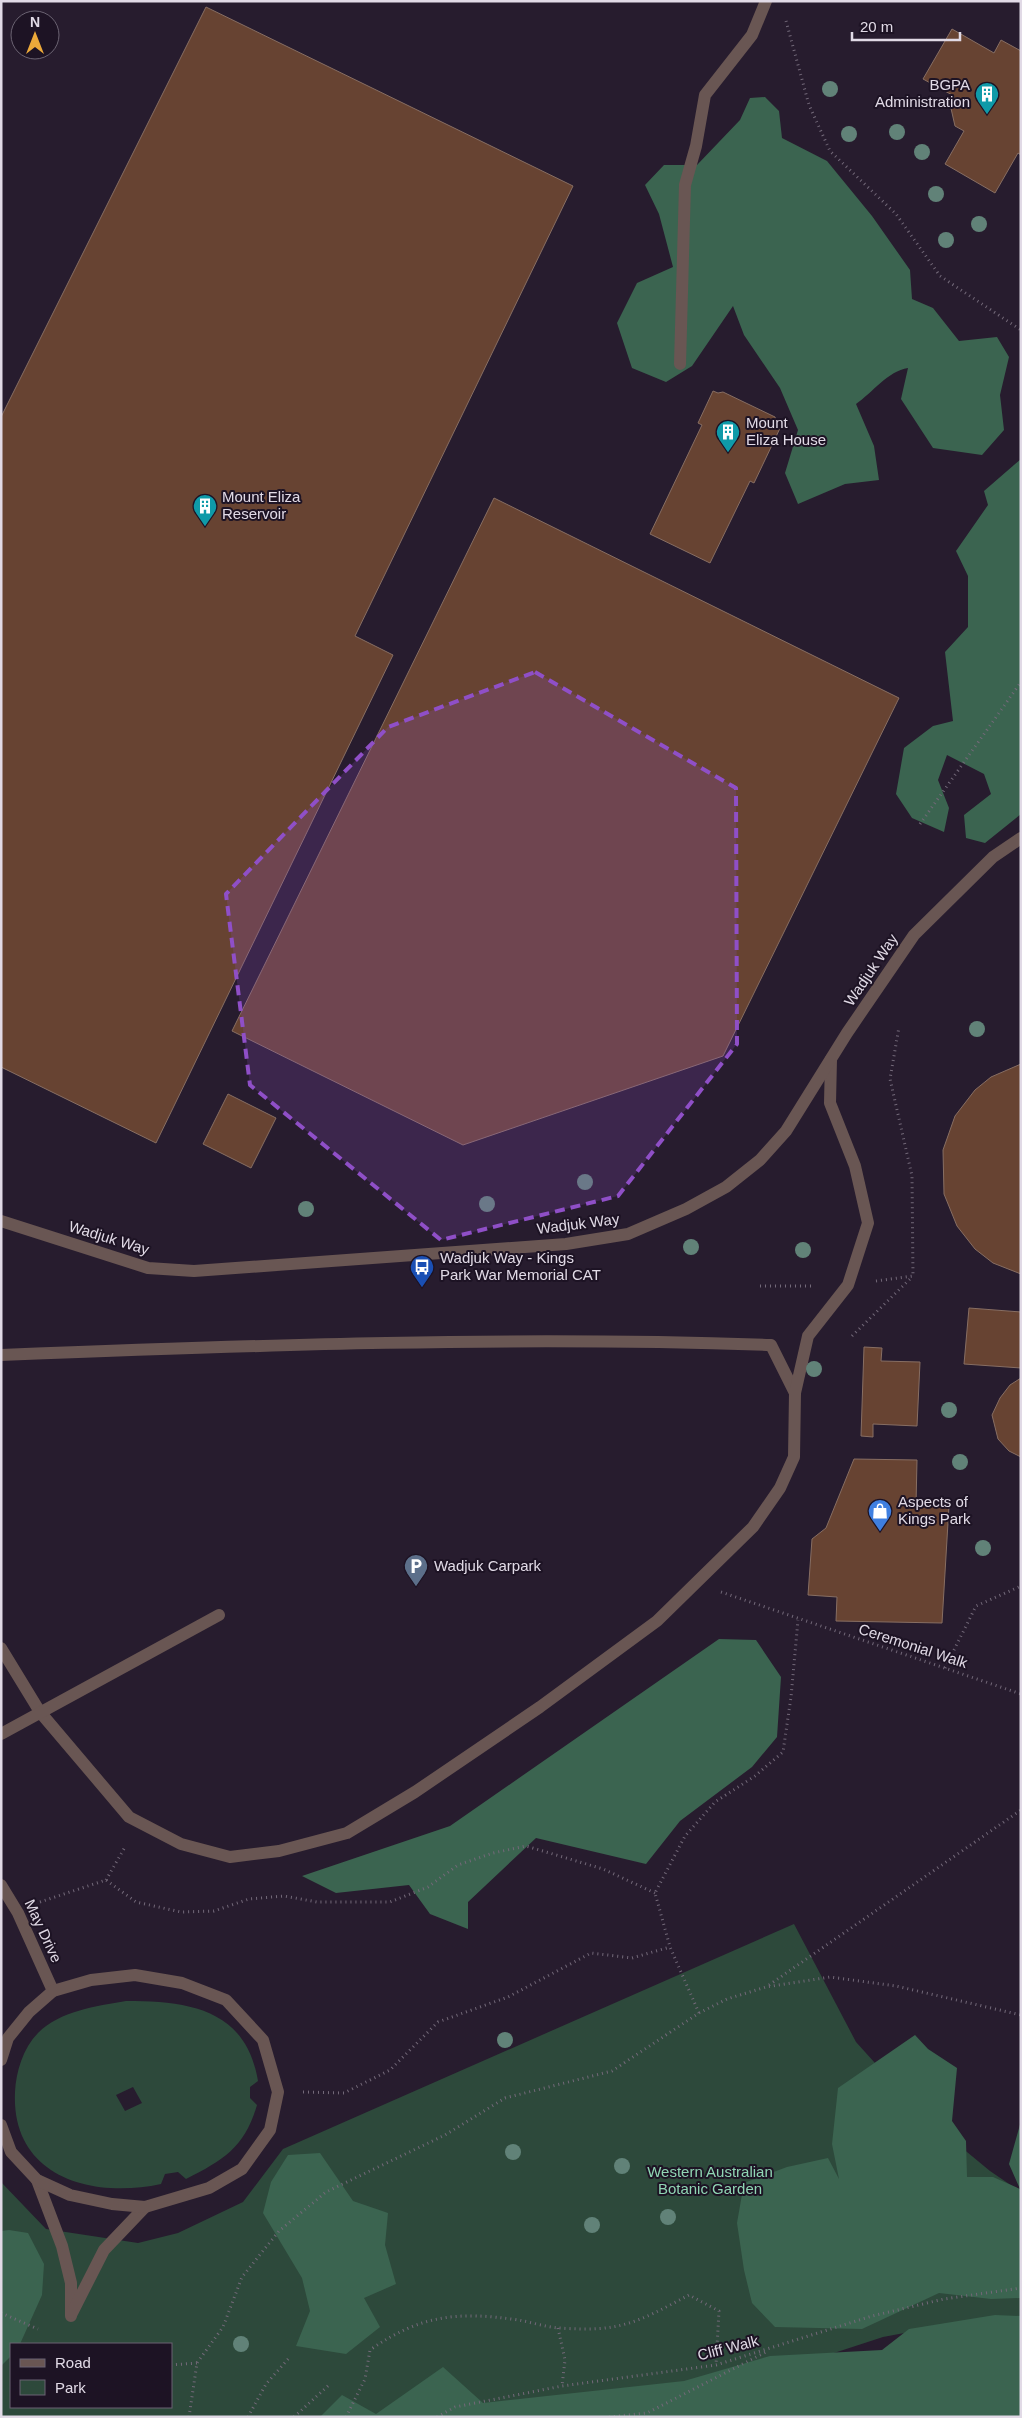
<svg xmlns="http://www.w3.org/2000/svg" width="1022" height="2418" font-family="Helvetica,sans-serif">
<rect width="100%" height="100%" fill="#271c2e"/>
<g fill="#2d493b" fill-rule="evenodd">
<path d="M794 1924 856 2042 921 2114 990 2171 1021 2192V2321L947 2325 883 2337 785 2369 514 2417H1V2182L46 2229 138 2243 178 2233 243 2202 283 2149ZM11 2344H171V2407H11Z"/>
<path d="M126 2001C189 2001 246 2009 258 2081L250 2087V2098L257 2105C245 2147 224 2160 186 2179L178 2172 165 2174 161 2184C92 2199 11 2177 15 2092 16 2072 23 2048 38 2033 60 2011 96 2006 126 2001ZM133 2087 142 2103 125 2111 116 2095Z"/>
</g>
<g fill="#3b6450">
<path d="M765 97 779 111 782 138 827 161 872 216 910 270 912 299 933 308 959 341 997 337 1009 357 1000 395 1004 430 982 455 933 448 901 399 908 368C888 371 872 393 856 404L874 446 879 480 845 484 798 504 785 473 798 430 780 388 744 335 733 306 692 366 666 382 632 368 617 323 637 283 673 267 659 214 645 185 664 165H697L740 120 750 98Z"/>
<path d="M1021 459V814L985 843 966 838 964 815 991 794 984 774 947 755 938 780 949 808 944 832 912 818 896 794 904 748 933 726 953 721 945 652 968 627V576L956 551 988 505 984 491Z"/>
<path d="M719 1639 756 1640 781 1677 777 1737 752 1767 680 1821 646 1864 536 1838 468 1902V1929L430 1914 409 1885 336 1893 302 1876 450 1826Z"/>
<path d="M915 2035 928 2049 957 2068 952 2121 966 2141 967 2177H993L1020 2189 1009 2164 1021 2121V2298L991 2299 939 2293 862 2329 775 2327 752 2303 744 2270 737 2223 744 2183 787 2167 828 2158 839 2179 832 2144 838 2088Z"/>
<path d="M320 2153 353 2201 388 2213 385 2245 396 2284 364 2298 380 2327 346 2354 296 2346 310 2311 302 2278 263 2213 271 2182 288 2155Z"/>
<path d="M9 2230 28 2233 44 2264 42 2295 20 2344H11V2356L1 2366V2231Z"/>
<path d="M995 2315 1021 2316V2417H320L342 2395 376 2414 443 2367 483 2403 684 2381 770 2356 882 2350 909 2329Z"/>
</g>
<g fill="#674332" stroke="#876e63">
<path d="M206 7 573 186 355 636 393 655 156 1143 1 1067V417Z"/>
<path d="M952 29 994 53 1001 40 1021 51V155L1018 153 995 193 945 164 964 131 955 126 950 104 954 96 923 79Z"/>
<path d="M713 391 718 393 723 392 775 417 776 421 782 424 754 483 750 481 710 563 650 534 702 425 698 423Z"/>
<path d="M494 498 899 698 723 1056 463 1145 232 1031Z"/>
<path d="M1021 1064V1274L993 1263 975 1249 957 1226 944 1194 943 1150 955 1116 975 1090 991 1077Z"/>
<path d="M228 1094 276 1118 251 1168 203 1144Z"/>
<path d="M969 1308 1021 1312V1368L964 1364Z"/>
<path d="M864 1347 882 1348 881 1361 920 1362 917 1426 873 1424V1437L861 1436Z"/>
<path d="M1021 1378V1457L1009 1451 998 1439 992 1415 1000 1398 1010 1385Z"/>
<path d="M854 1459 917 1460 916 1505 949 1506 942 1623 836 1621 837 1597 808 1595 812 1539 826 1528Z"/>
</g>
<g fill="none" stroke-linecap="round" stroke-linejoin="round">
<g stroke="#736979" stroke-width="3" stroke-dasharray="1 4" stroke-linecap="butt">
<path d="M786 21 809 105 830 151 896 214 940 276 1021 330"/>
<path d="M920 824 1021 682"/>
<path d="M876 1281 913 1276 912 1176 890 1079 899 1027"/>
<path d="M760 1286H815"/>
<path d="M852 1336 912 1277"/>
<path d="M721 1592 1021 1694"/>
<path d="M945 1668 976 1606 1021 1586"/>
<path d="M106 1880 125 1847"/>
<path d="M40 1902 106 1880 136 1902 181 1912 214 1911 249 1899 284 1896 317 1902H390L428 1887 458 1865 493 1853 526 1846 603 1869 655 1893"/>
<path d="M769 1985 1021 1810"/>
<path d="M699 2013 670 1947 655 1893 685 1836 715 1802 755 1776 783 1752 791 1697 798 1620"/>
<path d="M303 2092 344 2093 390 2070 438 2022 508 1997 591 1953 632 1958 670 1947"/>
<path d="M1 2313 38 2329"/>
<path d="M558 2328 565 2360 562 2386"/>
<path d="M171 2365 197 2363"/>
<path d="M189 2417 197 2363 223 2327 242 2277 279 2231 326 2192 445 2135 505 2098 612 2071 699 2013 727 1999 766 1987 830 1977 896 1986 1021 2015"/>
<path d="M248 2417 266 2384 289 2358"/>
<path d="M294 2417 329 2385"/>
<path d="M346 2417 365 2379 370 2350C420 2315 458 2311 518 2320 531 2322 545 2327 559 2328 575 2329 596 2330 612 2327 639 2323 666 2307 689 2295L719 2311 716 2365"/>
<path d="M437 2417 455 2407 562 2386 716 2365 872 2316 944 2299 1021 2288"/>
<path d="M609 2417 647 2413 766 2352"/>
</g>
<g stroke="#695653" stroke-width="12">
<path d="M680 364 685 185 696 146 705 95 752 35 766 1"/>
<path d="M1 1355C258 1345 514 1336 771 1345L795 1393"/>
<path d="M1 1648 40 1712 129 1817 181 1844 230 1857 279 1851 347 1833 415 1792 540 1707 657 1621 753 1527 780 1488 794 1457 795 1393 808 1336 848 1285 868 1223 855 1166 830 1103 831 1059"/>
<path d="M1 1734 219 1615"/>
<path d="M37 2180 62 2246 71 2283V2316"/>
<path d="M72 2313 104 2250 145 2207"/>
</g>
<g stroke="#695653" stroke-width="12">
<path d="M1 1221 148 1268 194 1271 566 1244 628 1234 686 1209 726 1187 760 1160 786 1131 847 1033 914 935 993 857 1021 838"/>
<path d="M1 1885 18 1913 53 1991"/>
<path d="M1 2060 8 2038 29 2012 53 1991 91 1980 135 1975 182 1983 226 2000 263 2040 278 2092 270 2130 242 2169 209 2188 145 2207 112 2204 70 2195 37 2180 11 2152 1 2125"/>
</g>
</g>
<g fill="#618278">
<circle cx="830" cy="89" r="8"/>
<circle cx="897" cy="132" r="8"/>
<circle cx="849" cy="134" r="8"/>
<circle cx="922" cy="152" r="8"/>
<circle cx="936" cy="194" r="8"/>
<circle cx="979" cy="224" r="8"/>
<circle cx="946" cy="240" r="8"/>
<circle cx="977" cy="1029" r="8"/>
<circle cx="585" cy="1182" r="8"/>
<circle cx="487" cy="1204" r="8"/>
<circle cx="306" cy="1209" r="8"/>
<circle cx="691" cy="1247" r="8"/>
<circle cx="803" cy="1250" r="8"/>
<circle cx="814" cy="1369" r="8"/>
<circle cx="949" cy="1410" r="8"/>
<circle cx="960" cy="1462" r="8"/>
<circle cx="983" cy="1548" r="8"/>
<circle cx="505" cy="2040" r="8"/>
<circle cx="513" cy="2152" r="8"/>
<circle cx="622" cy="2166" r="8"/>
<circle cx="668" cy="2217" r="8"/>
<circle cx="592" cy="2225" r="8"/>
<circle cx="241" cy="2344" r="8"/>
</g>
<path fill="#8f4fc7" fill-opacity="0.2" stroke="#8f4fc7" stroke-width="4" stroke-dasharray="10 6" stroke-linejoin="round" d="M535 672 736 788 737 1044 618 1196 441 1240 250 1085 226 894 388 727Z"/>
<defs>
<g id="building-pin" transform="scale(1.25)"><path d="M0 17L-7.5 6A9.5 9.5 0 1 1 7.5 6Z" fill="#0f9aa8" stroke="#1d1324"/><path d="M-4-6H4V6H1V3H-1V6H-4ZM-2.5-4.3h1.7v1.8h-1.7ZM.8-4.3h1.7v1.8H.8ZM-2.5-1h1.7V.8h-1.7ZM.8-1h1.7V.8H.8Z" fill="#fff"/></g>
<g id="bus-pin" transform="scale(1.25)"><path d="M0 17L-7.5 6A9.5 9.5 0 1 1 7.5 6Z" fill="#1a4fb4" stroke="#1d1324"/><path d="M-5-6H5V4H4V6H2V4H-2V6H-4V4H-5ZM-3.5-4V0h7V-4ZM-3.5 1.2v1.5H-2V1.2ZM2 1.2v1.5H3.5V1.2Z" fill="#fff"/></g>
<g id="shop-pin" transform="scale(1.25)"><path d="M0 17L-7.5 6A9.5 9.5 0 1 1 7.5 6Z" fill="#3f7fe0" stroke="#1d1324"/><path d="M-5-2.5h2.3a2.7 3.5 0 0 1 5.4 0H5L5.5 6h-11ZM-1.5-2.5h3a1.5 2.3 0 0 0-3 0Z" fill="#fff"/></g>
<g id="parking-pin" transform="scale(1.25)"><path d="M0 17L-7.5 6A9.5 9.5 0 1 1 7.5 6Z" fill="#5c6f8a" stroke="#1d1324"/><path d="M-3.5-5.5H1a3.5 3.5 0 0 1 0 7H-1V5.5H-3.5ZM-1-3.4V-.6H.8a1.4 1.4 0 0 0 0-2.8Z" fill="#fff"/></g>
</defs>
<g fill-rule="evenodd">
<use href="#building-pin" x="987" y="94"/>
<use href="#building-pin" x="728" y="432"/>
<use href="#building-pin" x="205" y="506"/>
<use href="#bus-pin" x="422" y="1267"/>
<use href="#shop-pin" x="880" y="1511"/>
<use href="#parking-pin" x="416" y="1566"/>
</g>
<g text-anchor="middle" stroke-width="4" stroke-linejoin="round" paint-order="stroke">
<g font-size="15" fill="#e1dae6" stroke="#1d1324" text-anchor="start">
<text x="970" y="90" text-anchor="end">BGPA<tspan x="970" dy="17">Administration</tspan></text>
<text x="746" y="428">Mount<tspan x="746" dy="17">Eliza House</tspan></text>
<text x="222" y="502">Mount Eliza<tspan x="222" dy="17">Reservoir</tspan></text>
<text x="440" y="1263">Wadjuk Way - Kings<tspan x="440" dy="17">Park War Memorial CAT</tspan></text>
<text x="898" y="1507">Aspects of<tspan x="898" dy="17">Kings Park</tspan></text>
<text x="434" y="1571">Wadjuk Carpark</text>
</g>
<g font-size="15" fill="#e1dae6" stroke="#1d1324">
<text transform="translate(871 970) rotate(-56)" y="5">Wadjuk Way</text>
<text transform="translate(578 1224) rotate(-7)" y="5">Wadjuk Way</text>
<text transform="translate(109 1238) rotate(17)" y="5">Wadjuk Way</text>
<text transform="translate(913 1646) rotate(18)" y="5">Ceremonial Walk</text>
<text transform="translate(43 1931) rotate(65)" y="5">May Drive</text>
<text transform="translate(728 2348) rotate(-14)" y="5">Cliff Walk</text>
</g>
<g font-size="15" fill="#90d6b4" stroke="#1d1324">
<text x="710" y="2177">Western Australian<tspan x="710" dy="17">Botanic Garden</tspan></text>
</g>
</g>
<rect width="1022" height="2418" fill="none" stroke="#e1dae6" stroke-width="5"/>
<rect x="10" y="2343" width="162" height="65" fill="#1d1324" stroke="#6b6372"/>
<rect x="20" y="2359" width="25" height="8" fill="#695653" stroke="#6b6372"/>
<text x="55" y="2368" font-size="15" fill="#e1dae6">Road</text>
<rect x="20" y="2380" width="25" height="15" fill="#2d493b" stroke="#6b6372"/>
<text x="55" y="2393" font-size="15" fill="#e1dae6">Park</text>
<g transform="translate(35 35)"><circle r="24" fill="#1d1324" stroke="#6b6372"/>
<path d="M0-4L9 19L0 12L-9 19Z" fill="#eca93a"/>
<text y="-8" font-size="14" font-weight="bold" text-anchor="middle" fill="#e1dae6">N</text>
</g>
<path d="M852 32v8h108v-8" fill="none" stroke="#e1dae6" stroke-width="2.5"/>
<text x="860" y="32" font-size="15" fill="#e1dae6" stroke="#1d1324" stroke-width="4" paint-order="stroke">20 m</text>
</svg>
